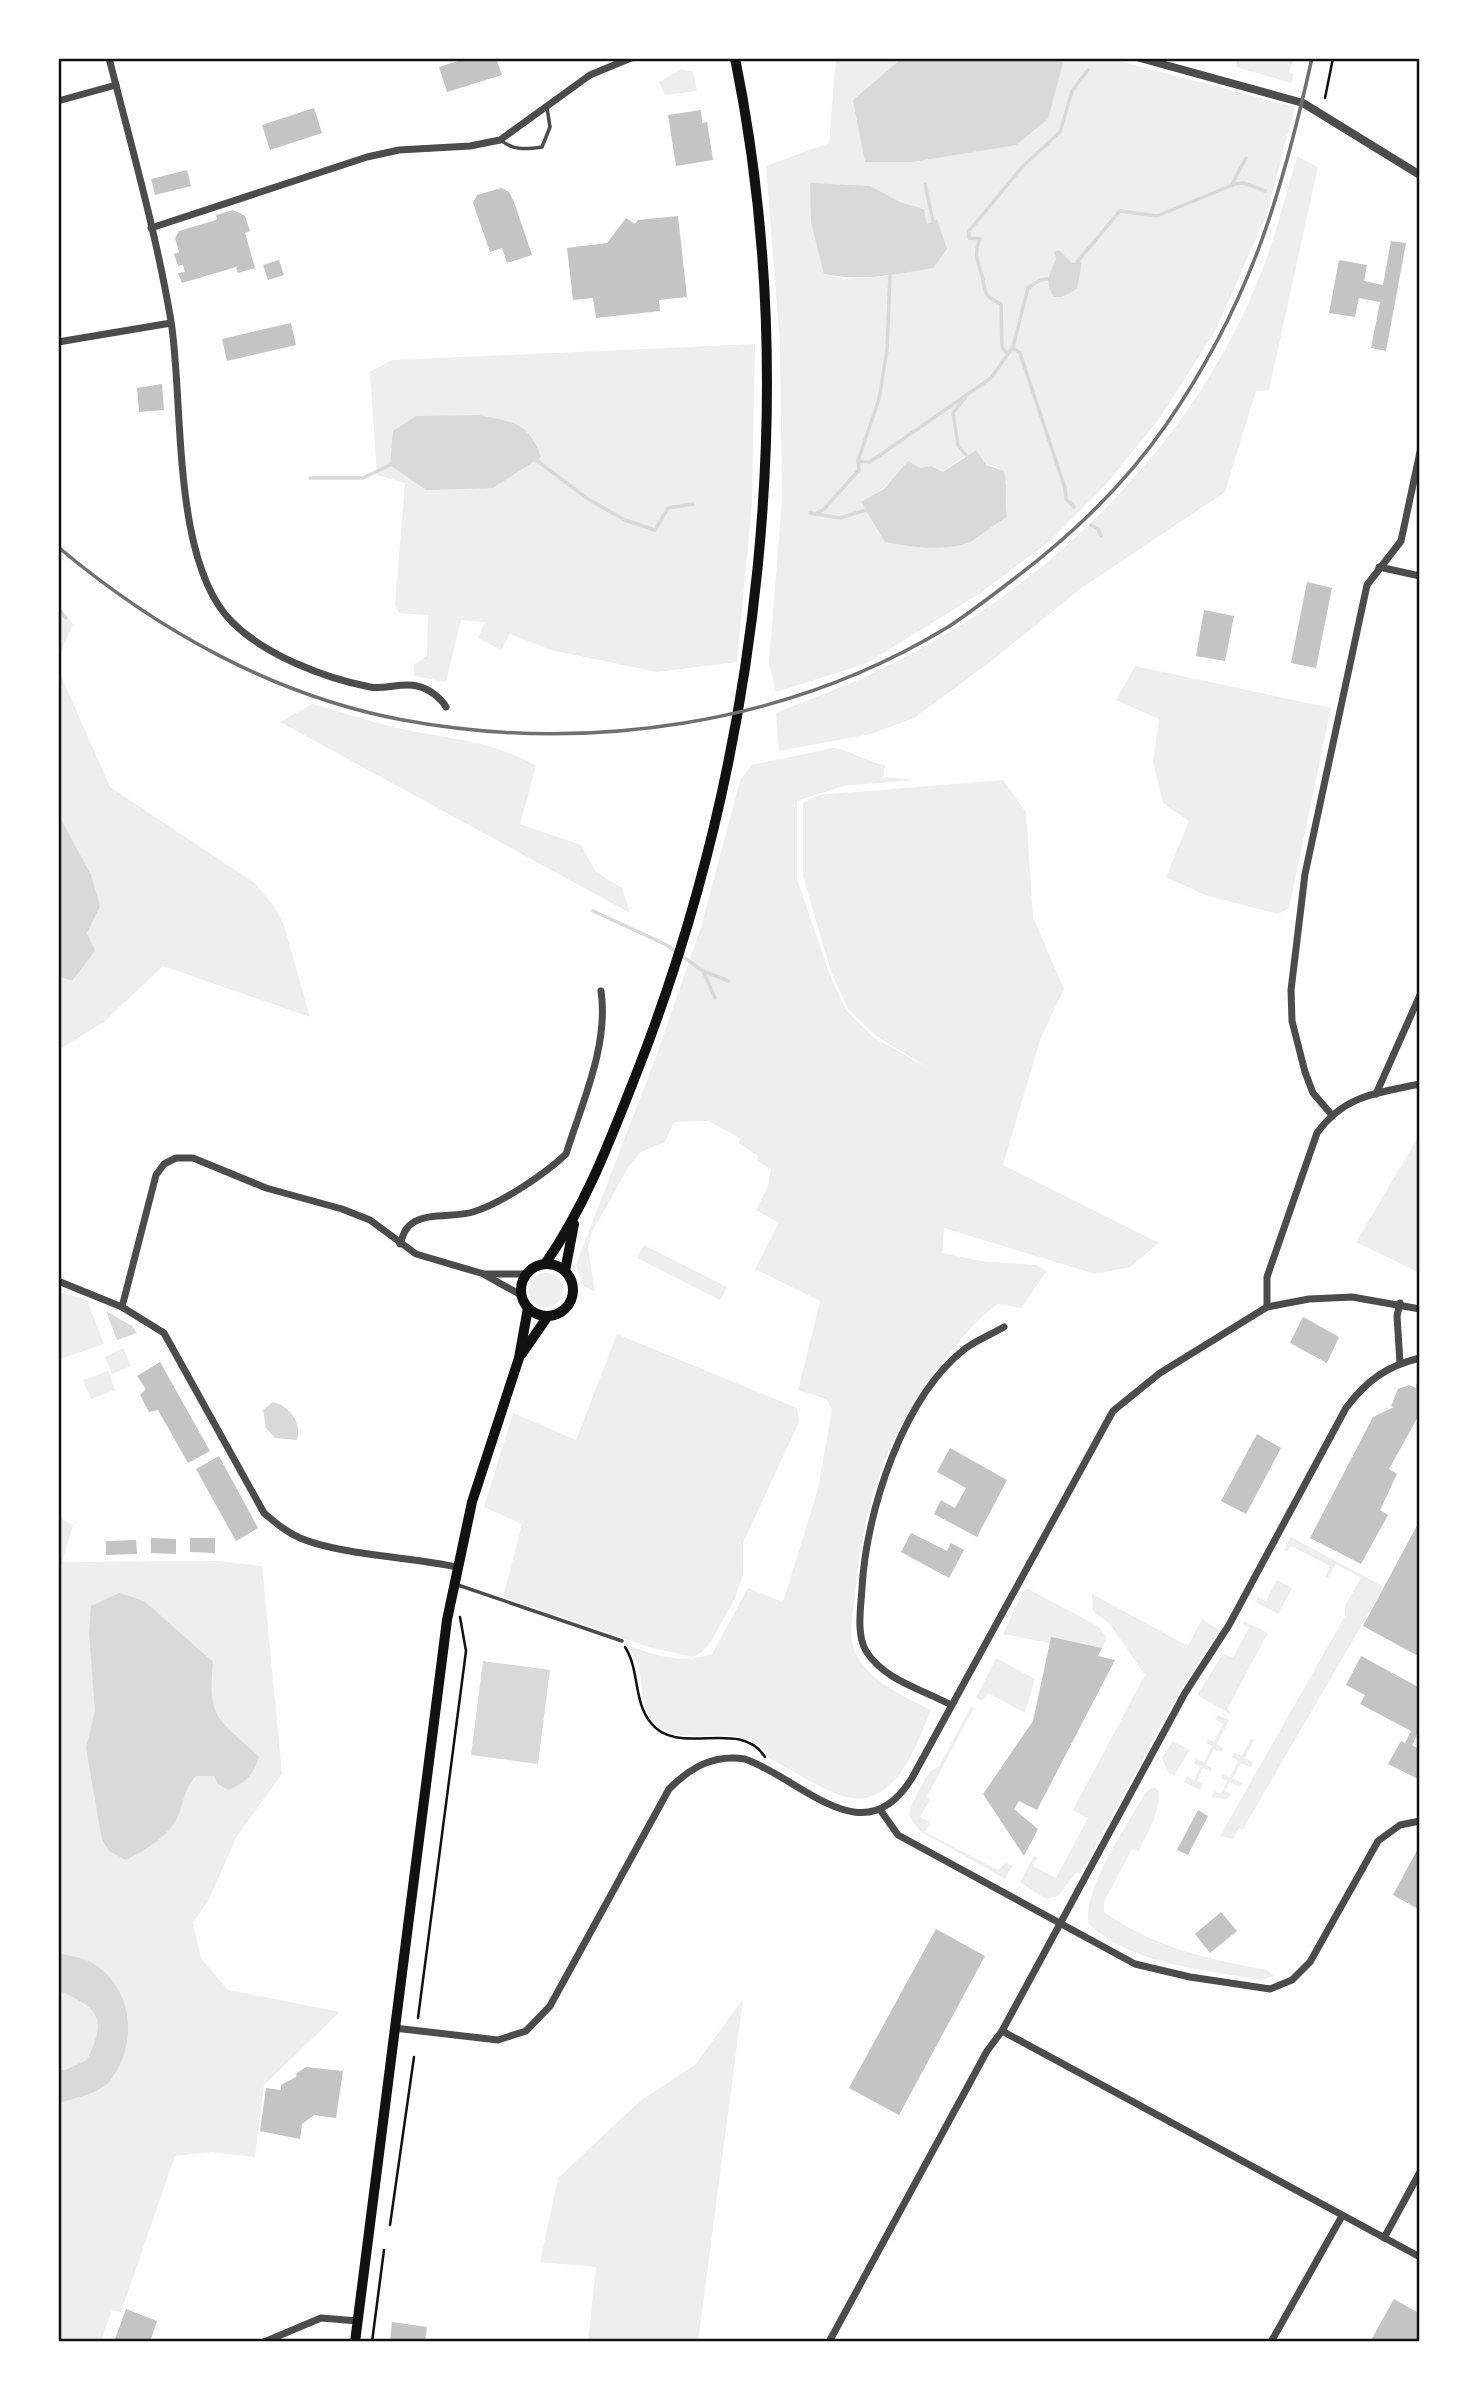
<svg xmlns="http://www.w3.org/2000/svg" width="1478" height="2400" font-family="'Fira Sans',sans-serif">
<rect width="100%" height="100%" fill="#fff"/>
<g fill="#eee" fill-rule="evenodd">
<path d="M836 58H902L853 100 1063 63 1057 58H1107L1295 107 1266 216 1215 331 1159 419 1107 483 1050 541 976 596 865 664 776 692 769 663 782 501 780 344 766 166 829 143ZM870 186 900 203 924 209 927 224 937 219 890 276 844 279 825 274ZM966 455 986 465 996 466 1007 482 1003 496 1007 517C980 533 969 547 935 547L875 495 900 474 908 462 920 468 931 466 943 472Z"/>
<path d="M1238 58H1294L1289 72 1294 74 1291 83 1236 67Z"/>
<path d="M682 69 693 72 697 91 665 95 659 82Z"/>
<path d="M1297 156 1318 167 1269 390 1256 391 1225 492 1080 589 990 662 914 718 871 734 779 751 776 713C812 698 850 685 884 668 1050 587 1197 442 1263 268 1277 232 1286 193 1297 156Z"/>
<path d="M755 344 752 502 737 662 657 672 551 650 510 634 501 650 478 638 485 622 461 620 446 682 414 676V664L427 656 428 615 399 613 395 605 405 483 377 475 370 372 392 360ZM479 415C513 422 529 422 541 457L416 416Z"/>
<path d="M58 605 73 624 58 658Z"/>
<path d="M1135 666 1331 708 1289 908 1278 914 1205 895 1166 877 1189 821 1163 803 1153 762 1159 719 1116 700Z"/>
<path d="M58 669 110 787 256 884 275 908 284 925 310 1017 163 966 104 1022 58 1050Z"/>
<path d="M312 704C347 714 381 725 417 732 465 741 493 742 536 766L520 824 581 845 596 872 622 888 630 913 280 722Z"/>
<path d="M833 748C851 750 866 762 885 765L883 777 916 780 843 786 797 801V879L830 976 846 1010 873 1037 928 1068 875 1035 848 1009 832 974 803 877V803L818 795 1003 780 1026 812 1033 917 1064 989 1040 1040 1003 1165 1159 1243 1130 1267 1095 1274 944 1228 942 1253 981 1261 1036 1265 1047 1271 1021 1308 998 1304C977 1318 963 1337 947 1357 885 1437 865 1496 855 1596 853 1612 847 1638 856 1654 871 1683 902 1695 931 1710 917 1743 897 1805 851 1798 827 1794 791 1769 769 1758 747 1720 697 1746 664 1730 635 1716 647 1681 635 1658 633 1653 629 1649 625 1645 658 1655 678 1665 712 1654L748 1588 783 1602 818 1489 832 1409 826 1399 798 1390 820 1301 755 1269 779 1223 756 1210 768 1186 771 1169 757 1161 758 1156 739 1143 740 1138 708 1121 674 1122 665 1142 641 1152 629 1166 592 1232 588 1248 595 1292 584 1286 576 1265 656 1057 701 927 740 781 751 765Z"/>
<path d="M1420 1134V1273L1356 1242Z"/>
<path d="M644 1245 727 1287 720 1300 637 1258Z"/>
<circle cx="546" cy="1290" r="17"/>
<path d="M58 1292 87 1300 104 1344 60 1359Z"/>
<path d="M617 1334 797 1408 799 1422 743 1543V1575L735 1598 712 1640 703 1651 693 1657 649 1647 503 1597 522 1524 484 1507 513 1413 576 1440Z"/>
<path d="M123 1348 131 1366 112 1374 105 1357Z"/>
<path d="M108 1371 115 1390 91 1399 83 1380Z"/>
<path d="M58 1517 73 1525 62 1562 218 1561 262 1566 282 1774 237 1836 209 1899 193 1923 201 1958 228 1990 340 2012 264 2085 255 2157 212 2152 175 2156 121 2312 112 2310 100 2342H58Z"/>
<path d="M1291 1537 1384 1587 1243 1829 1239 1828 1233 1839 1220 1836 1345 1616V1606L1361 1578 1336 1564 1328 1578 1325 1577 1330 1566 1291 1546 1287 1552 1284 1549Z"/>
<path d="M1277 1580 1292 1588 1278 1614 1255 1602 1258 1597 1266 1601Z"/>
<path d="M1028 1589 1098 1626 1107 1638 1102 1648 1051 1638 1050 1643 1003 1634 1024 1590Z"/>
<path d="M1092 1594 1188 1646 1202 1619 1219 1630 1181 1689 1080 1874 1076 1873 1058 1896 1046 1899 1020 1882 1034 1856 1038 1857 1033 1866 1056 1878 1088 1818 1073 1810 1145 1675 1110 1624 1093 1611Z"/>
<path d="M1244 1621 1268 1633 1227 1709 1234 1716 1197 1695 1223 1654 1233 1658 1249 1628 1243 1624Z"/>
<path d="M996 1658 1035 1679 1025 1713 988 1693 982 1701 976 1698Z"/>
<path d="M971 1707 974 1708 927 1796 930 1799 920 1817 930 1822 925 1832 998 1870 1006 1863 1012 1866 1005 1879 920 1831 909 1816 912 1804 929 1772 939 1766Z"/>
<path d="M1218 1715 1229 1720 1217 1744 1223 1748 1221 1752 1214 1749 1206 1765 1212 1768 1210 1771 1203 1768 1197 1781 1203 1784 1200 1790 1184 1782 1187 1776 1194 1780 1200 1767 1194 1763 1196 1759 1204 1762 1212 1746 1206 1743 1208 1739 1214 1742 1223 1724 1215 1719Z"/>
<path d="M1251 1738 1254 1740 1245 1758 1253 1763 1250 1767 1241 1763 1233 1778 1242 1783 1240 1787 1230 1782 1225 1791 1232 1795 1226 1799 1211 1797 1214 1791 1221 1794 1227 1781 1221 1778 1223 1774 1230 1777 1238 1761 1232 1757 1234 1753 1242 1756Z"/>
<path d="M1173 1741 1190 1750 1174 1776 1168 1772 1162 1758Z"/>
<path d="M1153 1787 1158 1790C1162 1809 1147 1835 1138 1852L1132 1849 1104 1902V1912C1153 1947 1207 1959 1266 1970L1274 1976 1261 1980C1206 1970 1129 1964 1088 1923 1085 1884 1126 1828 1145 1793Z"/>
<path d="M743 1999 698 2342H588L596 2267 540 2262 558 2178 640 2101 695 2065Z"/>
</g>
<g fill="#d9d9d9">
<path d="M902 58H1057L1063 63 1048 119 1016 145 912 162H865L853 100Z"/>
<path d="M810 183 870 186 900 202 924 209 927 224 937 219 947 249 933 268C897 274 861 282 824 274L811 222Z"/>
<path d="M1059 250 1072 263 1082 262 1077 289 1062 297H1054C1044 283 1050 273 1056 259L1054 252Z"/>
<path d="M479 415C513 422 529 422 541 457L493 488 426 490 390 465 393 431 416 416Z"/>
<path d="M976 450 986 465 1004 471C1008 486 1004 501 1007 517 998 522 976 539 970 542 943 552 912 547 885 542L861 502 884 489 908 461 920 468 931 466 943 472Z"/>
<path d="M58 814 91 875 100 906 87 933 95 951 72 981 58 976Z"/>
<path d="M106 1311 132 1326 137 1333 117 1340Z"/>
<path d="M273 1402C290 1406 302 1423 297 1440L275 1438 266 1428 263 1410Z"/>
<path d="M119 1593 144 1601 213 1662C207 1721 219 1718 259 1757 254 1774 245 1784 228 1790L218 1784 214 1776H196C185 1789 185 1796 180 1811 172 1835 147 1849 126 1860L109 1851 102 1840 86 1748 95 1711 89 1633 91 1606Z"/>
<path d="M483 1661 550 1670 538 1764 471 1755Z"/>
<path d="M58 1953C68 1956 80 1957 89 1961 134 1985 140 2046 108 2083 97 2094 72 2099 58 2103V2070H65L87 2060C106 2020 102 2010 62 1992L58 1994Z"/>
</g>
<g fill="none" stroke-linecap="round" stroke-linejoin="round">
<g stroke="#d9d9d9" stroke-width="3.5">
<path d="M925 184 933 221"/>
<path d="M1231 186 1246 158"/>
<path d="M1077 262 1120 211 1157 216 1235 184 1244 183 1265 191"/>
<path d="M1013 348 1020 353 1065 488 1066 499 1074 507"/>
<path d="M1007 354 1002 347 1001 304C980 294 987 291 981 272 977 260 974 253 980 239L969 238V231L1023 166 1060 132 1072 91 1088 70"/>
<path d="M965 398 953 413 958 445 966 455"/>
<path d="M536 460 588 499 625 520 655 530 668 508 693 504"/>
<path d="M858 461 870 462 991 378 1013 347 1028 288 1040 280 1048 279"/>
<path d="M310 478H363L390 465"/>
<path d="M810 513 840 518 866 510"/>
<path d="M815 514 824 509 859 470 858 461 879 399 887 350 890 276"/>
<path d="M1091 525 1098 529 1101 536"/>
<path d="M58 609 66 618"/>
<path d="M593 911 665 944 703 971 729 981"/>
<path d="M703 971 715 998"/>
</g>
</g>
<g fill="#c4c4c4">
<path d="M468 58H496L502 75 447 92 439 67Z"/>
<path d="M314 108 322 133 270 150 262 125Z"/>
<path d="M701 110 702 123 707 122 713 160 676 166 668 115Z"/>
<path d="M187 170 191 186 155 195 151 179Z"/>
<path d="M501 188 509 192 514 202 532 255 507 263 502 248 490 252 473 203 477 195Z"/>
<path d="M233 210 245 216 250 231 245 233 255 268 238 273 236 267 182 283 178 273 185 272 183 265 178 266 174 254 179 252 175 238 179 231 213 221 217 219 216 215Z"/>
<path d="M678 216 687 297 659 300 660 311 596 318 593 298 573 300 567 248 607 243 626 218 635 224 638 220Z"/>
<path d="M1391 241 1406 243 1386 351 1371 348 1380 302 1359 298 1355 317 1329 313 1339 260 1367 265 1364 281 1383 285Z"/>
<path d="M279 260 284 275 268 280 263 265Z"/>
<path d="M291 323 296 345 227 361 222 339Z"/>
<path d="M162 384 164 410 139 412 137 388Z"/>
<path d="M1307 582 1332 588 1316 668 1291 663Z"/>
<path d="M1204 610 1234 616 1225 661 1196 656Z"/>
<path d="M1303 1317 1339 1337 1327 1363 1290 1343Z"/>
<path d="M160 1362 210 1451 188 1463 158 1410 149 1412 140 1395 146 1389 137 1376Z"/>
<path d="M1420 1383V1413L1389 1469 1397 1474 1380 1510 1388 1515 1361 1564 1310 1538 1373 1417 1394 1407 1391 1406 1398 1389 1409 1385 1416 1388V1384Z"/>
<path d="M1257 1434 1281 1448 1246 1514 1221 1501Z"/>
<path d="M950 1448 1007 1480 977 1537 934 1514 941 1500 955 1508 966 1488 937 1472Z"/>
<path d="M219 1456 258 1528 236 1541 196 1469Z"/>
<path d="M1420 1520V1657L1363 1626Z"/>
<path d="M911 1533 947 1551 951 1543 964 1550 949 1578 901 1552Z"/>
<path d="M151 1538 176 1539V1554L151 1553Z"/>
<path d="M190 1538H215V1553L190 1552Z"/>
<path d="M136 1540 137 1554 106 1555V1541Z"/>
<path d="M1051 1637 1102 1648 1098 1656 1115 1660 1037 1810 1019 1801 1014 1809 1038 1829 1024 1856 983 1794 1033 1721Z"/>
<path d="M1361 1656 1420 1688V1736L1417 1735 1412 1745 1420 1750V1780L1388 1764 1401 1741 1405 1743 1411 1731 1360 1704 1365 1695 1346 1685Z"/>
<path d="M1198 1810 1208 1816 1188 1855 1177 1850Z"/>
<path d="M1420 1845V1910L1393 1895Z"/>
<path d="M1221 1912 1237 1931 1210 1953 1195 1934Z"/>
<path d="M936 1929 985 1956 899 2115 849 2088Z"/>
<path d="M306 2067 343 2071 336 2118 314 2115 302 2124 300 2139 260 2131 266 2088 281 2090V2085L296 2077 297 2073Z"/>
<path d="M1394 2299 1420 2314V2342H1370Z"/>
<path d="M126 2309 157 2321 150 2342H114Z"/>
<path d="M392 2322 427 2327 425 2342H390Z"/>
</g>
<g fill="none" stroke-linecap="round" stroke-linejoin="round">
<g stroke="#111" stroke-width="2.5">
<path d="M1325 98 1333 58"/>
<path d="M625 1647C640 1670 633 1702 651 1723 678 1758 740 1717 765 1757"/>
<path d="M418 2018 466 1651 460 1617"/>
<path d="M390 2225 414 2057"/>
<path d="M372 2342 384 2250"/>
</g>
<g stroke="#4c4c4c" stroke-width="3.5">
<path d="M502 141C514 151 528 149 542 147L550 127 547 108"/>
<path d="M455 1584 622 1641"/>
</g>
<g stroke="#4c4c4c" stroke-width="7">
<path d="M109 58C131 145 156 232 171 321 184 403 171 561 232 622 265 655 324 678 370 687 385 690 402 682 417 686 428 688 441 698 446 707"/>
<path d="M58 101 116 85"/>
<path d="M151 228 367 157 399 150 470 146 500 140 590 75 631 58"/>
<path d="M58 342 171 323"/>
<path d="M1379 567 1420 576"/>
<path d="M1376 1094 1420 995"/>
<path d="M1331 1114 1313 1093 1305 1072 1292 1021 1291 990 1305 874 1367 585 1401 541 1420 452"/>
<path d="M400 1244C403 1235 405 1227 414 1222 429 1213 456 1217 473 1212 502 1203 545 1174 566 1154 582 1103 609 1045 601 991"/>
<path d="M485 1275 521 1295"/>
<path d="M58 1281 122 1307 164 1333 264 1513C276 1523 286 1532 300 1538 340 1555 412 1557 457 1567"/>
<path d="M1400 1303 1397 1316 1400 1363"/>
<path d="M122 1307 156 1175 164 1164 176 1158H193L266 1188 342 1209 370 1220 416 1254 484 1274H526"/>
<path d="M1267 1307V1277L1317 1133C1344 1095 1377 1093 1420 1084"/>
<path d="M951 1705C922 1689 885 1681 866 1651 856 1634 861 1607 862 1588 866 1512 903 1396 966 1348 977 1340 992 1334 1004 1327"/>
<path d="M881 1811 898 1835 1135 1964 1190 1977 1270 1989 1292 1980 1310 1962 1378 1841 1400 1825 1420 1821"/>
<path d="M394 2028 498 2040 526 2031 550 2006 669 1789C691 1767 714 1754 745 1759 805 1781 864 1856 912 1778L1113 1411 1160 1373 1267 1307 1309 1299 1352 1297 1420 1309"/>
<path d="M1002 2031 1420 2257"/>
<path d="M1384 2238 1420 2172"/>
<path d="M264 2342 321 2318 358 2321"/>
<path d="M829 2342 987 2051 1002 2031 1185 1693 1229 1625 1346 1408C1367 1380 1387 1366 1420 1358"/>
<path d="M1271 2342 1342 2216"/>
</g>
<path stroke="#4c4c4c" stroke-width="8" d="M1140 58 1303 103 1420 175"/>
<g stroke="#111" stroke-width="10">
<circle cx="547" cy="1290" r="26"/>
<path d="M545 1264C587 1204 612 1135 639 1067 760 755 802 387 735 58"/>
<path d="M565 1271 574 1224"/>
<path d="M521 1355 548 1316"/>
<path d="M355 2342 447 1620 472 1502 519 1358 528 1308"/>
</g>
<path stroke="#707070" stroke-width="3.5" d="M58 547C157 630 274 696 403 720 587 754 787 725 948 627 971 612 993 595 1015 578 1072 535 1125 484 1166 425 1249 305 1281 198 1312 58"/>
</g>
<rect width="1478" height="2400" fill="none" stroke="#ffffff" stroke-width="119"/>
<rect x="60" y="60" width="1358" height="2280" fill="none" stroke="#111" stroke-width="2.5"/>
</svg>
